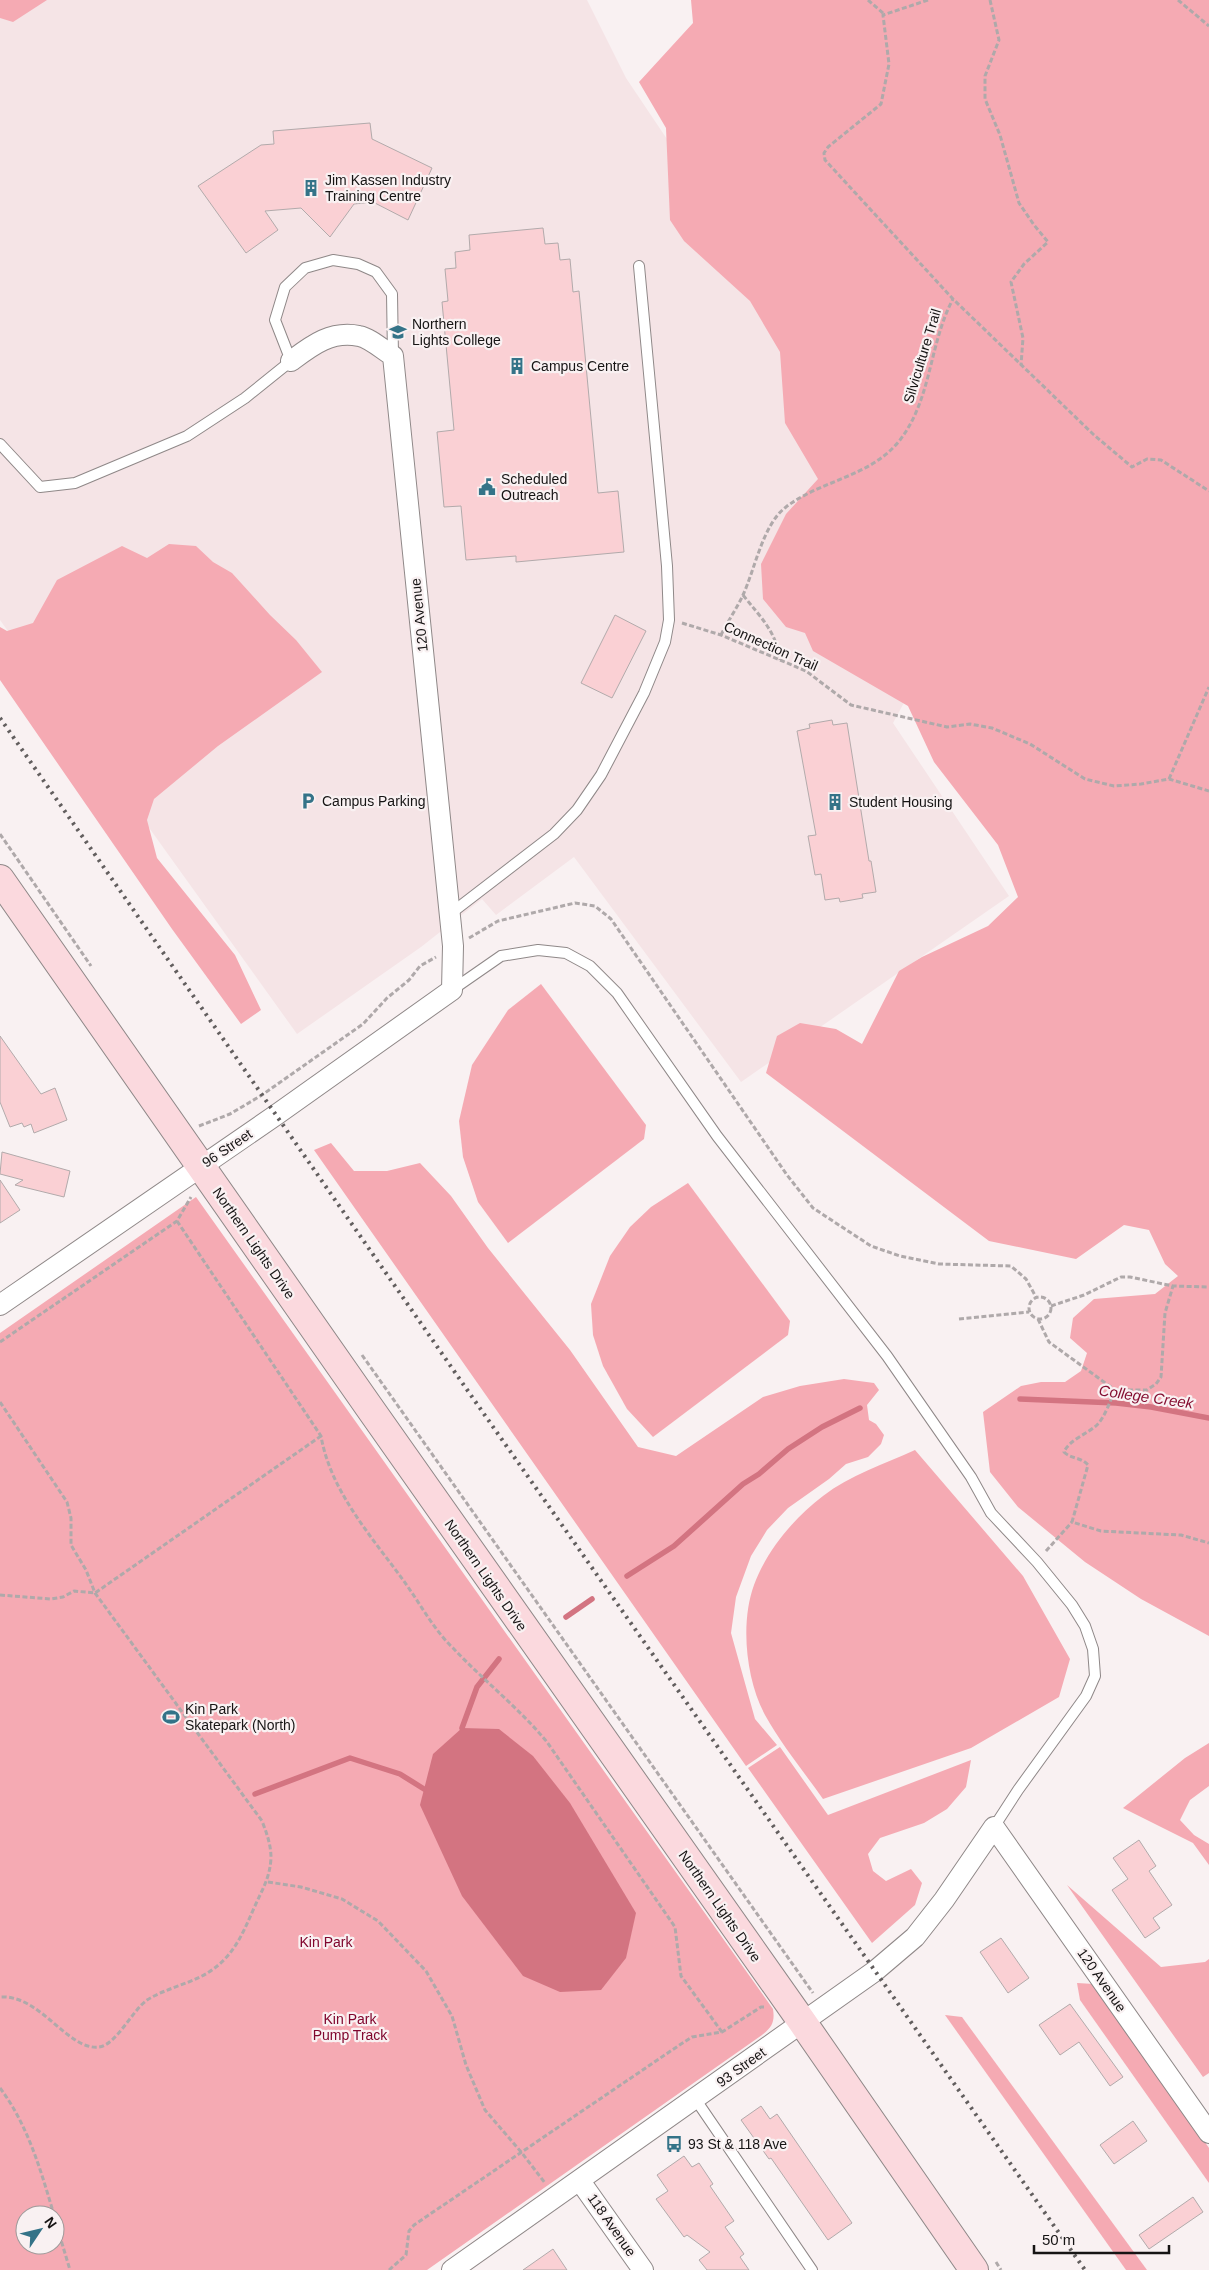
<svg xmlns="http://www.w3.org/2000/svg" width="1209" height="2270" font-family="Helvetica,sans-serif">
<rect width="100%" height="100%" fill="#f9f1f2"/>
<path fill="#f5e4e6" d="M0 0H587L626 78 967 586 893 723 1009 896 741 1082 574 857 496 915 482 899 421 947 297 1034 0 620Z"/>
<g fill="#f5aab3" fill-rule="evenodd">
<path d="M0 0H47L13 22 0 18Z"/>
<path d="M691 0H1209V1636L1141 1599 1085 1562 1018 1507 990 1472 983 1412 1021 1386 1041 1382H1065L1081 1371 1087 1353 1070 1338 1073 1318 1094 1299 1155 1294 1178 1276 1165 1264 1149 1230 1124 1225 1076 1259 989 1241 766 1073 777 1036 800 1023 836 1029 862 1044 899 971 922 957 988 926 1018 897 998 845 934 762 908 706 813 651 805 633 786 627 763 599 761 564 786 514 818 479 785 423 780 352 750 301 684 241 670 220 666 128 639 82 693 23Z"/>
<path d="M169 544 196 546 213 562 232 573 270 615 296 640 322 672 218 746 154 799 147 820 157 858 235 955 261 1010 241 1024 172 929 0 680V627L7 631 33 623 57 580 122 546 147 558Z"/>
<path d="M541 984 646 1125 644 1139 508 1243 478 1202 463 1157 459 1121 472 1065 508 1010Z"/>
<path d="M331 1143 354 1171H387L420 1163 451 1196 488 1248 570 1350 638 1447 676 1456 763 1397 800 1386 844 1379 874 1383 879 1390 867 1405 869 1420 876 1424 884 1435 881 1444 868 1457 846 1464 829 1479 788 1508 767 1530 751 1556 736 1597 731 1633 755 1719 777 1745 746 1766 314 1150Z"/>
<path d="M688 1183 790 1321 788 1335 653 1437 627 1409 603 1366 593 1335 591 1304 610 1256 630 1227 651 1207Z"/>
<path d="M196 1197 773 2009C775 2022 772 2027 762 2035L427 2270H0V1333ZM25 2215H55V2245H25Z"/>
<path d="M915 1450 1023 1576 1070 1659 1059 1697 971 1748 823 1799C804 1772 781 1744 765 1715 746 1680 740 1623 754 1585 767 1550 794 1518 823 1496 850 1475 884 1464 915 1450Z"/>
<path d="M1209 1743V1786L1190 1800 1180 1820 1194 1835 1209 1844V1865L1193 1843 1123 1808 1185 1758Z"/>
<path d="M780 1747 828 1815 971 1760 966 1787 947 1809 924 1823 880 1838 868 1854 873 1871 886 1881 911 1869 922 1883 915 1905 872 1943 748 1768Z"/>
<path d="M1067 1885 1161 1967 1205 1962 1209 1959V2073L1203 2077Z"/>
<path d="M1077 1983 1094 1984 1209 2148V2183L1080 2000Z"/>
<path d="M945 2015 962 2017 1147 2270H1126Z"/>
</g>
<path fill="#d37481" d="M462 1728 499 1729 533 1756 570 1803 636 1913 626 1958 601 1990 560 1992 523 1976 462 1896 420 1805 433 1754Z"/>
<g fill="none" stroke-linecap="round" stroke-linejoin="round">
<g stroke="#d37481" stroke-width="5.5">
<path d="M1020 1399 1116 1403 1151 1407 1209 1418"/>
<path d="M627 1576 674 1546 743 1484 759 1474 788 1449 822 1427 860 1408"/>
<path d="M566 1617 592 1599"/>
<path d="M462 1728 477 1687 499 1659"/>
<path d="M255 1794 350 1758 400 1774 424 1789"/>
</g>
</g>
<g fill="#fad0d4" stroke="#b2aaab">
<path d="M370 123 372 139 432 168 408 220 373 202 354 204 330 237 301 208 265 211 278 230 246 253 198 186 261 145 274 144 273 131Z"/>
<path d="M543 228 545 244 558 243 560 260 570 259 573 292 579 291 598 493 618 491 624 552 516 562V556L466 560 461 506 444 507 437 432 454 430 442 302 448 301 445 269 456 268 455 252 470 250 469 235Z"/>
<path d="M615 615 646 631 612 698 581 683Z"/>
<path d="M832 720 833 725 847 723 869 861H871L876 892 862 894 863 898 840 902 839 898 825 900 821 874 815 875 808 836 816 835 797 731 810 728 809 724Z"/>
<path d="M0 1036 41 1094 55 1088 67 1120 34 1133 31 1124 24 1127 22 1123 10 1127 0 1102Z"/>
<path d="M2 1152 70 1171 64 1197 15 1185 23 1180 0 1174Z"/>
<path d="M0 1180 20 1210 0 1223Z"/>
<path d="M1139 1840 1156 1866 1149 1871 1172 1905 1153 1918 1160 1928 1145 1938 1112 1890 1128 1879 1113 1858Z"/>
<path d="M1001 1938 1029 1978 1008 1993 980 1952Z"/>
<path d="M1070 2004 1123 2077 1110 2086 1079 2042 1060 2055 1039 2025Z"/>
<path d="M761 2106 770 2119 777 2114 852 2223 828 2240 771 2158 769 2159 741 2120Z"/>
<path d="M1133 2121 1147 2141 1114 2164 1100 2145Z"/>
<path d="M684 2156 692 2167 699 2163 713 2184 710 2186 734 2221 725 2227 744 2254 740 2257 749 2270H707L699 2260 710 2252 687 2235 684 2237 656 2199 668 2191 657 2175Z"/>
<path d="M1193 2197 1203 2212 1149 2249 1139 2235Z"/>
<path d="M553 2249 567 2270H523Z"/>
</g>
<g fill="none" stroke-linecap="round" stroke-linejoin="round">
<g stroke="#8f8888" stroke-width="12">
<g id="lane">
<path d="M0 444 40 487 75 483 187 436 245 398 291 361 275 320 285 287 305 268 333 260 358 264 376 272 392 294 393 356"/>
<path d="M450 914 554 834 577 810 601 775 644 693 665 642 669 620 667 566 639 266"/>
<path d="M452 990 501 956 538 950 566 953 590 966 617 993 717 1136 887 1356 971 1477 991 1513 1037 1562 1072 1605 1085 1626 1093 1649 1095 1676 1086 1696 1018 1790 994 1827"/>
<path d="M696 2100 812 2270"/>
</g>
</g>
<g stroke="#8f8888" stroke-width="22">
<g id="street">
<path d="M0 1305 276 1115 452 990 453 946 393 356C383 350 370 338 359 336 331 330 311 346 291 361"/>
<path d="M580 2181 643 2270"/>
<path d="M452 2270 875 1971 915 1937 944 1900 994 1827 1209 2133"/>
</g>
</g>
<g stroke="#8f8888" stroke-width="30">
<path id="secondary" d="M0 879 369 1407 803 2023 974 2270"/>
</g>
<g stroke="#afa9aa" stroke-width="3" stroke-dasharray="5 2.5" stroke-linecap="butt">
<path d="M868 0 884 14"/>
<path d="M928 0 883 15 889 64 881 104 828 147 824 153 825 160 953 299 1094 435 1132 467 1147 459 1161 460 1209 491"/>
<path d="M990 0 999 40 985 76V99L1000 135 1019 203 1034 225 1048 242 1024 264 1011 282 1023 338 1021 365"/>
<path d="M1178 0 1209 26"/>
<path d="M743 595C761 618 776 631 780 660"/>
<path d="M682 623 721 635 806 671 851 705 947 727 970 724 992 728 1030 744 1085 779 1114 786 1141 784 1169 779 1209 791"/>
<path d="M721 635C728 621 737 608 743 595 755 569 763 524 786 507 821 480 871 477 900 440 932 398 929 344 953 299"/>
<path d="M1169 779 1209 687"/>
<path d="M0 834 91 966"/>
<path d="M469 938 498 921 575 903 595 906 611 919 787 1175 813 1208 871 1246 900 1256 939 1264 1011 1266 1026 1279 1036 1297"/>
<path d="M199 1126 230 1114 262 1095 363 1024 387 998 409 980 420 966 436 957"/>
<path d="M177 1221 321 1436C331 1494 375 1540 408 1587 422 1607 435 1631 453 1648 484 1681 519 1708 547 1742L675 1927 681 1976 722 2032"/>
<circle cx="1040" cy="1308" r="11"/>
<path d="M1051 1306 1084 1295 1121 1277H1130L1173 1286 1209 1287"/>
<path d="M959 1319 1029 1312"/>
<path d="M1038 1319 1049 1342 1115 1390H1147L1156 1384 1161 1377 1165 1313 1173 1286"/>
<path d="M0 1342 177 1221 191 1197"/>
<path d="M362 1355 813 1993"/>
<path d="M1115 1390C1110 1401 1105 1417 1097 1425 1087 1434 1069 1440 1064 1452 1071 1459 1081 1457 1088 1465L1072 1522 1101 1531 1181 1535 1209 1543"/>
<path d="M0 1402 67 1502 71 1518V1545L86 1570 95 1593 262 1821C267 1834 271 1845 271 1858 270 1878 262 1890 254 1908 243 1933 234 1956 209 1972 190 1984 166 1988 147 2000 132 2011 116 2045 99 2047 68 2051 40 1994 0 1997"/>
<path d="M1046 1551 1072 1522"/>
<path d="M0 1595 51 1599 63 1597 74 1591 95 1593 321 1436"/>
<path d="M268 1882 301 1887 342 1899 378 1921 426 1971 452 2016 466 2065 485 2110 522 2153 545 2183"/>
<path d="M0 2088C28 2125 41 2171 54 2215"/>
<path d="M55 2220 70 2270"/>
<path d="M996 2262 1001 2270"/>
<path d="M389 2270 406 2255 409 2231 414 2225 681 2044 692 2037 722 2032 761 2007H766"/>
</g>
<use href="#lane" stroke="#fff" stroke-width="10"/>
<use href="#street" stroke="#fff" stroke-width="20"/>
<use href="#secondary" stroke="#fbd9de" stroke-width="28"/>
<path stroke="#625e5e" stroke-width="4" stroke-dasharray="2.5 5" stroke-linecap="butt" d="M0 718 477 1404 1085 2270"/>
</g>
<defs>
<g id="building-bare" transform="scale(1.35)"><path d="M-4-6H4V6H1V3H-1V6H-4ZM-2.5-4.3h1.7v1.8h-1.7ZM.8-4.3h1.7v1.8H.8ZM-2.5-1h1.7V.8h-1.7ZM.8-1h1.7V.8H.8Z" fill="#347388" stroke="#f9f1f2" stroke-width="2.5" paint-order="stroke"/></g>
<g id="university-bare" transform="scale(1.35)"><path d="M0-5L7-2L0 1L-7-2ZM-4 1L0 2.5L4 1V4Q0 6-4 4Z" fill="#347388" stroke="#f9f1f2" stroke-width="2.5" paint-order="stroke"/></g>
<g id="civic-bare" transform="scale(1.35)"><path d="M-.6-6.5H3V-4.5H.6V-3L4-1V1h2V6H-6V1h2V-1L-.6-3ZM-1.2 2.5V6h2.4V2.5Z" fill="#347388" stroke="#f9f1f2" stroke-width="2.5" paint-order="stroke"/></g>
<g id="parking-bare" transform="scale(1.35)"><path d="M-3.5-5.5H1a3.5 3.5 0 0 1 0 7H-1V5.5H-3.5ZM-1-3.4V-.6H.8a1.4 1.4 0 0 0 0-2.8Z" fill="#347388" stroke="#f9f1f2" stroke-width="2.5" paint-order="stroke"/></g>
<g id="stadium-bare" transform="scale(1.35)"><path d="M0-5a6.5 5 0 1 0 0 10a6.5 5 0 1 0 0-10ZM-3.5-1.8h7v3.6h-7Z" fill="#347388" stroke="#f9f1f2" stroke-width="2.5" paint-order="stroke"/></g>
<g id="bus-bare" transform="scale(1.35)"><path d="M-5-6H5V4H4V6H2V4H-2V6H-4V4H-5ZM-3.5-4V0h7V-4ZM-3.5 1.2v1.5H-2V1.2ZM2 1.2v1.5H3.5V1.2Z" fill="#347388" stroke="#f9f1f2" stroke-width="2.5" paint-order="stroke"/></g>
</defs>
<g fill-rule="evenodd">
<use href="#building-bare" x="311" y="188"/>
<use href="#university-bare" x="398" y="332"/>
<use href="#building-bare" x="517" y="366"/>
<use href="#civic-bare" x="487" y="487"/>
<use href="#parking-bare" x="308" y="801"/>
<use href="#building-bare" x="835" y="802"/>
<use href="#stadium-bare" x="171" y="1717"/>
<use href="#bus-bare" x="674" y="2144"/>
</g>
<g text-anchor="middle" stroke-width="4.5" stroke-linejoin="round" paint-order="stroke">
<g font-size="14" fill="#161414" stroke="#f9f1f2" text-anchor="start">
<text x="325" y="185">Jim Kassen Industry<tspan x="325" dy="16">Training Centre</tspan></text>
<text x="412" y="329">Northern<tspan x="412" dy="16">Lights College</tspan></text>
<text x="531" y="371">Campus Centre</text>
<text x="501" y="484">Scheduled<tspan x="501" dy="16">Outreach</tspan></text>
<text x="322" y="806">Campus Parking</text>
<text x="849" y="807">Student Housing</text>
<text x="185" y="1714">Kin Park<tspan x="185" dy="16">Skatepark (North)</tspan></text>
<text x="688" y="2149">93 St &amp; 118 Ave</text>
</g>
<g font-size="14" fill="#161414" stroke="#f9f1f2">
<text transform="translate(922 356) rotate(-73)" y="5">Silviculture Trail</text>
<text transform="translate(419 615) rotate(-96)" y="5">120 Avenue</text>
<text transform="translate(771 646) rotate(24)" y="5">Connection Trail</text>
<text transform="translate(227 1148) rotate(-34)" y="5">96 Street</text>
<text transform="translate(254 1243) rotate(55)" y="5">Northern Lights Drive</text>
<text transform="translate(486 1575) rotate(55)" y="5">Northern Lights Drive</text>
<text transform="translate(720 1906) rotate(55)" y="5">Northern Lights Drive</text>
<text transform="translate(1102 1980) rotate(55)" y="5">120 Avenue</text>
<text transform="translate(741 2067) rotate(-36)" y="5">93 Street</text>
<text transform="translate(612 2225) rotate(55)" y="5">118 Avenue</text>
</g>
<g font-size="14" fill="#80062e" stroke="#f9f1f2">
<text x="326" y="1947">Kin Park</text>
<text x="350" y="2024">Kin Park<tspan x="350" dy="16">Pump Track</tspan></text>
</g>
<g font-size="15" font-style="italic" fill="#850f32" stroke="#f9f1f2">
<text transform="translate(1146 1397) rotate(8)" y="5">College Creek</text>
</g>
</g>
<g transform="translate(40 2230) rotate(55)"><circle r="24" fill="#f9f1f2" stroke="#9e9999"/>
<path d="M0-4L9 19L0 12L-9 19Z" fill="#347388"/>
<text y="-8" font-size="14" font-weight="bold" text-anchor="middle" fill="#161414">N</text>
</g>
<path d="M1034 2245v8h135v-8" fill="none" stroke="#161414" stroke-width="2.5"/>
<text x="1042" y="2245" font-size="15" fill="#161414" stroke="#f9f1f2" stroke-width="4" paint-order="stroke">50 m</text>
</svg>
